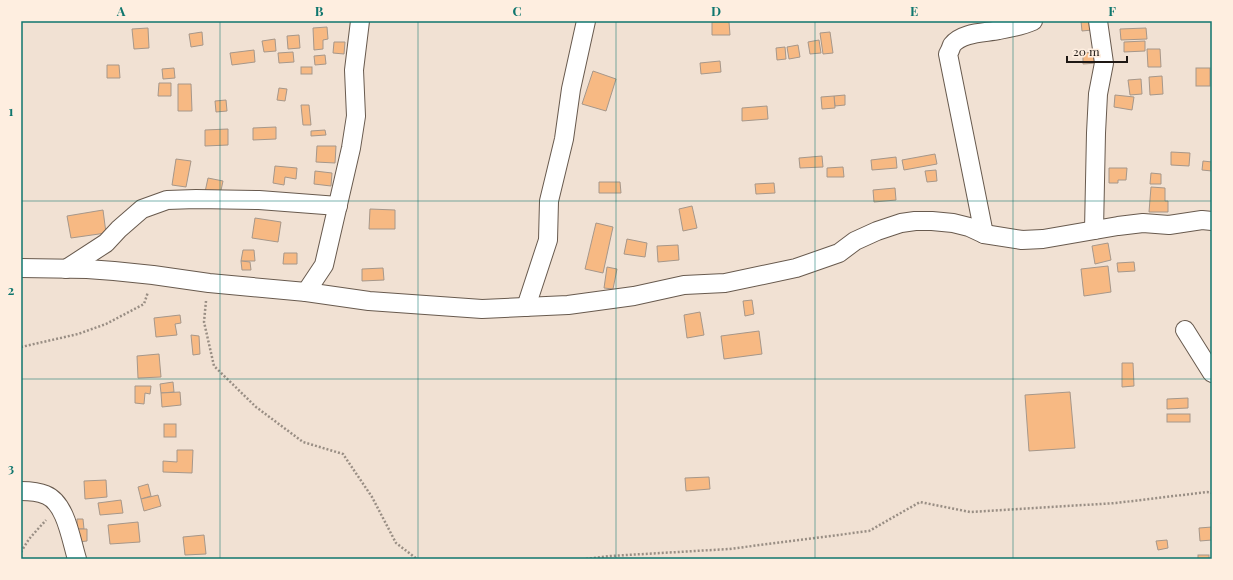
<svg xmlns="http://www.w3.org/2000/svg" width="1233" height="580" font-family="'Playfair Display',serif">
<rect width="100%" height="100%" fill="#f1e1d3"/>
<g fill="#f7b983" stroke="#a6978a">
<path d="M1081 21H1091L1092 30 1082 31Z"/>
<path d="M712 22H729L730 35H712Z"/>
<path d="M327 27 328 39 323 40V49L314 50 313 28Z"/>
<path d="M148 28 149 48 134 49 132 29Z"/>
<path d="M1146 28 1147 39 1121 40 1120 29Z"/>
<path d="M202 32 203 45 191 47 189 34Z"/>
<path d="M830 32 833 53 823 54 820 33Z"/>
<path d="M299 35 300 48 288 49 287 36Z"/>
<path d="M275 39 276 51 264 52 262 41Z"/>
<path d="M819 40 821 53 810 54 808 42Z"/>
<path d="M1145 41V51L1124 52V42Z"/>
<path d="M334 42H345L344 54 333 53Z"/>
<path d="M798 45 800 57 789 59 787 47Z"/>
<path d="M785 47 786 59 777 60 776 48Z"/>
<path d="M1147 49H1160L1161 67H1148Z"/>
<path d="M254 50 255 62 232 65 230 53Z"/>
<path d="M293 52 294 62 279 63 278 53Z"/>
<path d="M1097 52V63L1083 64V53Z"/>
<path d="M325 55 326 64 315 65 314 56Z"/>
<path d="M720 61 721 72 701 74 700 63Z"/>
<path d="M107 65H119L120 78H107Z"/>
<rect x="301" y="67" width="11" height="7"/>
<path d="M174 68 175 78 163 79 162 69Z"/>
<rect x="1196" y="68" width="14" height="18"/>
<path d="M593 71 616 79 606 111 582 104Z"/>
<path d="M1162 76 1163 94 1150 95 1149 77Z"/>
<path d="M1141 79 1142 94 1130 95 1128 80Z"/>
<path d="M159 83H171V96H158Z"/>
<path d="M178 84H191L192 111H178Z"/>
<path d="M279 88 287 89 285 101 277 100Z"/>
<path d="M845 95V105L835 106 834 96Z"/>
<path d="M1115 95 1134 97 1132 110 1114 107Z"/>
<path d="M834 96 835 108 822 109 821 97Z"/>
<path d="M226 100 227 111 216 112 215 101Z"/>
<path d="M301 105H309L311 125H303Z"/>
<path d="M767 106 768 119 742 121V108Z"/>
<path d="M276 127V139L253 140V128Z"/>
<path d="M228 129V145L205 146V130Z"/>
<path d="M325 130 326 135 311 136V131Z"/>
<path d="M317 146H336L335 163 316 162Z"/>
<path d="M1171 152 1190 153 1189 166 1171 165Z"/>
<path d="M935 154 937 164 904 170 902 160Z"/>
<path d="M822 156 823 167 800 168 799 158Z"/>
<path d="M896 157 897 168 872 170 871 160Z"/>
<path d="M176 159 191 161 186 187 172 185Z"/>
<path d="M1203 161 1212 162V171L1202 170Z"/>
<path d="M275 166 297 168 296 179 285 177 284 185 273 183Z"/>
<path d="M843 167 844 177H827V168Z"/>
<path d="M1109 168H1127L1126 180H1118V183H1109Z"/>
<path d="M936 170 937 181 927 182 925 171Z"/>
<path d="M315 171 332 173 331 186 314 184Z"/>
<path d="M1151 173 1161 174V184H1150Z"/>
<path d="M208 178 223 181 220 195 205 192Z"/>
<path d="M599 182H620L621 193H599Z"/>
<path d="M774 183 775 193 756 194 755 184Z"/>
<path d="M1151 187 1165 188V201H1168V212H1149Z"/>
<path d="M895 188 896 200 874 202 873 190Z"/>
<path d="M692 206 697 228 683 231 679 209Z"/>
<path d="M370 209 395 210V229H369Z"/>
<path d="M103 210 106 233 71 238 67 216Z"/>
<path d="M255 218 281 222 278 242 252 238Z"/>
<path d="M596 223 613 227 603 273 585 269Z"/>
<path d="M627 239 647 243 645 257 624 254Z"/>
<path d="M1108 243 1111 260 1095 264 1092 246Z"/>
<path d="M678 245 679 260 658 262 657 246Z"/>
<path d="M243 250H254L255 261H241Z"/>
<path d="M284 253H297V264H283Z"/>
<path d="M241 261 250 262 251 270H242Z"/>
<path d="M1134 262 1135 271 1118 272 1117 263Z"/>
<path d="M1108 266 1111 292 1084 296 1081 269Z"/>
<path d="M607 267 617 269 613 289 604 288Z"/>
<path d="M383 268 384 280 362 281V269Z"/>
<path d="M752 300 754 314 745 316 743 301Z"/>
<path d="M700 312 704 335 687 338 684 315Z"/>
<path d="M180 315 181 323 175 324 177 335 156 337 154 318Z"/>
<path d="M759 331 762 354 724 359 721 336Z"/>
<path d="M191 335 199 336 200 354 193 355Z"/>
<path d="M159 354 161 377 138 378 137 356Z"/>
<path d="M1122 363H1133L1134 386 1122 387Z"/>
<path d="M173 382 174 392 161 393 160 384Z"/>
<path d="M135 386H151L150 394 145 393 144 404 135 403Z"/>
<path d="M180 392 181 405 162 407 161 393Z"/>
<path d="M1070 392 1075 448 1029 451 1025 395Z"/>
<path d="M1188 398V408L1167 409V399Z"/>
<rect x="1167" y="414" width="23" height="8"/>
<rect x="164" y="424" width="12" height="13"/>
<path d="M177 450H193L192 473 163 472V461L177 462Z"/>
<path d="M709 477 710 489 686 491 685 478Z"/>
<path d="M106 480 107 497 85 499 84 481Z"/>
<path d="M148 484 151 496 141 499 138 487Z"/>
<path d="M158 495 161 506 144 511 141 499Z"/>
<path d="M121 500 123 513 100 515 98 503Z"/>
<path d="M77 519H83L84 529H77Z"/>
<path d="M138 522 140 542 110 544 108 525Z"/>
<path d="M1212 527V540L1200 541 1199 528Z"/>
<path d="M77 529H87V541L78 542Z"/>
<path d="M204 535 206 554 185 555 183 537Z"/>
<path d="M1167 540 1168 548 1158 550 1156 541Z"/>
<rect x="1198" y="555" width="11" height="4"/>
</g>
<g fill="none" stroke-linecap="round" stroke-linejoin="round">
<g stroke="#685a4e" stroke-width="20">
<g id="street">
<path d="M1094 230 1096 133 1098 94 1104 63 1098 21"/>
<path d="M984 234 948 54C950 51 951 48 952 45 962 32 985 33 999 30 1011 28 1022 26 1033 21"/>
<path d="M21 268 87 269 114 271 153 275 209 283 306 292 369 301 482 309 568 305 634 296 684 285 725 283 796 268 839 253 855 241 877 231 901 223 915 221H932L953 223 969 227 984 234 1022 240 1043 239 1118 226 1143 223 1169 225 1202 220 1212 221"/>
<path d="M66 269 106 243 119 229 142 209 167 200 196 199 259 200 338 206"/>
<path d="M306 292 324 265 351 148 356 116 354 70 360 21"/>
<path d="M526 307 548 240 549 201 564 139 571 89 586 21"/>
<path d="M1185 330 1212 373"/>
<path d="M21 491C29 491 39 492 46 495 66 503 71 540 77 559"/>
</g>
</g>
<g stroke="#998e84" stroke-width="2.5" stroke-dasharray="2 2" stroke-linecap="butt">
<path d="M206 301 204 322 214 366 256 407 303 442 343 454 372 497 396 543 417 559"/>
<path d="M21 347 78 334 106 324 144 304 148 292"/>
<path d="M21 552 29 539 46 520"/>
<path d="M586 559 610 556 729 549 869 531 920 502 970 512 1116 503 1207 492 1212 493"/>
</g>
<use href="#street" stroke="#fff" stroke-width="18"/>
</g>
<path fill="none" stroke="#0f766e" stroke-width="1" stroke-opacity="0.55" d="M220 21V559M418 21V559M616 21V559M815 21V559M1013 21V559M21 201H1212M21 379H1212"/>
<rect width="1233" height="580" fill="none" stroke="#feeee0" stroke-width="44"/>
<path d="M1067 56v6h60v-6" fill="none" stroke="#1e1814" stroke-width="2"/>
<text x="1073" y="56" font-size="12" fill="#1e1814" stroke="#feeee0" stroke-width="3" paint-order="stroke">20 m</text>
<rect x="22" y="22" width="1189" height="536" fill="none" stroke="#0f766e" stroke-width="1.5"/>
<g font-size="13" text-anchor="middle" font-weight="bold" fill="#0f766e">
<text x="121" y="16">A</text>
<text x="319" y="16">B</text>
<text x="517" y="16">C</text>
<text x="716" y="16">D</text>
<text x="914" y="16">E</text>
<text x="1112" y="16">F</text>
<text x="11" y="116">1</text>
<text x="11" y="295">2</text>
<text x="11" y="473">3</text>
</g>
</svg>
